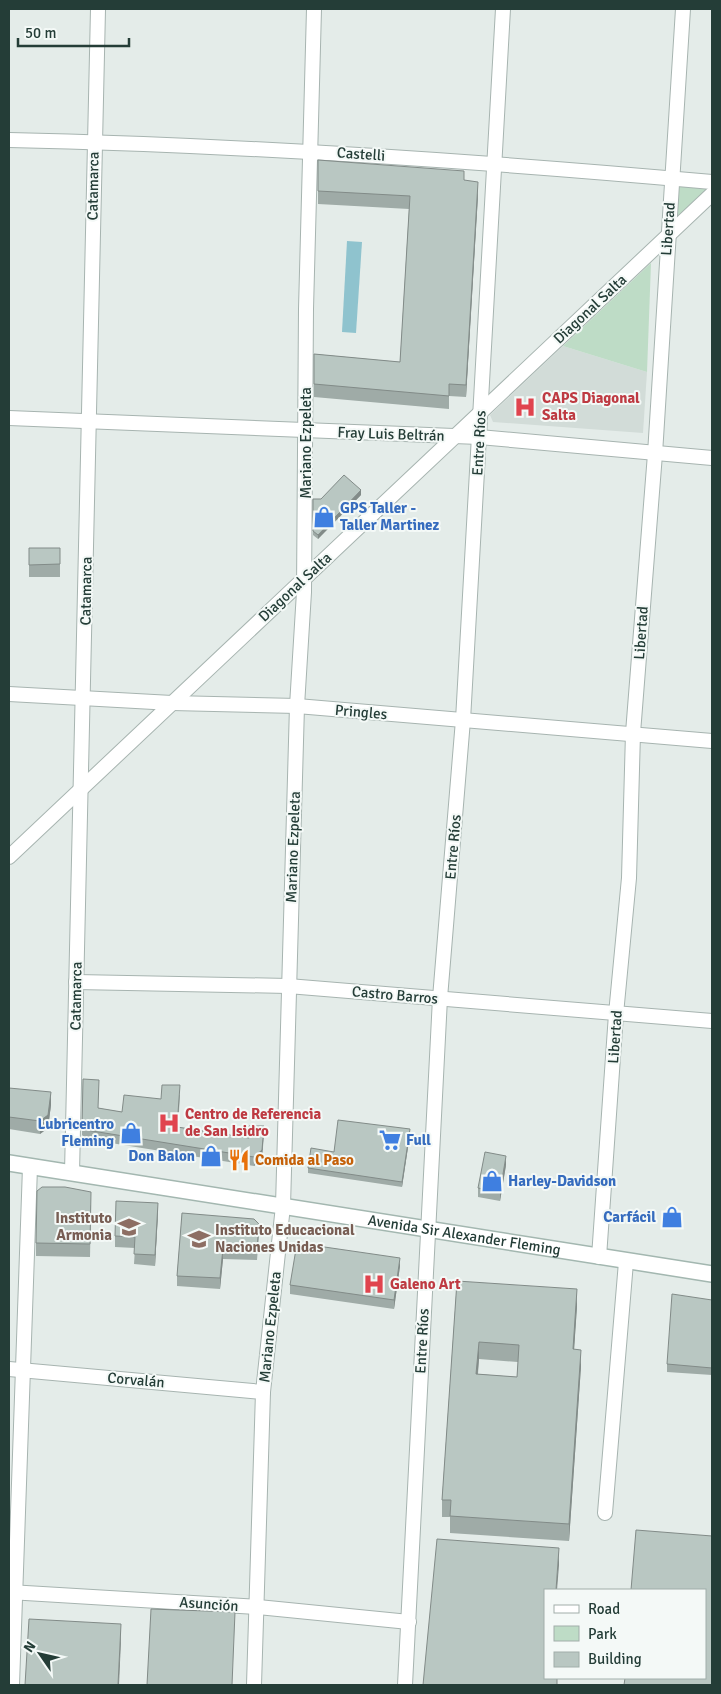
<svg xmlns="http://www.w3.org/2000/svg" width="721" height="1694" font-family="Signika,sans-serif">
<rect width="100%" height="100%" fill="#e4ece9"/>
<path fill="#d2dcd8" d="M563 346 647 372 643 433 493 422 490 415Z"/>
<g fill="#bedcc6">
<path d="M672 178 712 182V194L667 236Z"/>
<path d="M651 263 647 372 563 346Z"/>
</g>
<path fill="#8fc3ce" d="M347 241 362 242 356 333 342 332Z"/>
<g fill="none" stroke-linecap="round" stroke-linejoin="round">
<g stroke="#a7b4b0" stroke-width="16">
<g id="street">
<path d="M9 140C244 145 478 161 712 182"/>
<path d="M9 418 479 437 712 458"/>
<path d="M9 694 172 703 297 706 712 741"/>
<path d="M9 857 712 194"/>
<path d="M76 982 288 986 712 1021"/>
<path d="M72 1173 98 9"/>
<path d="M599 1257 616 1014 629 878 633 733 655 454 683 9"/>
<path d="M9 1369 263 1392"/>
<path d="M605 1513 626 1262"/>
<path d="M9 1592 258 1607 409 1622"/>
<path d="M12 1685 30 1167"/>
<path d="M254 1685 263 1392 283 1206 297 706 304 592 306 309 314 9"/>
<path d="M405 1685 440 998 463 720 503 9"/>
</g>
</g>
<g stroke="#a3b7b0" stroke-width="18">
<g id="secondary">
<path id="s1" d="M9 1163 712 1274"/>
</g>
</g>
<use href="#street" stroke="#fff" stroke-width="14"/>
<use href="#secondary" stroke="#fff" stroke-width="15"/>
</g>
<g fill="#9faba7" fill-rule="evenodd">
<path d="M318 160 464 180 478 195 466 397 449 396V409L314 397V354L400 362 409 209 318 204Z"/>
<path d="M361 495 318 539 313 535V499H321Z"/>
<rect x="29" y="548" width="31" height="29"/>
<path d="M83 1079 98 1108 122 1112 161 1099 180 1095 178 1127 249 1138 264 1135 262 1159 254 1166 86 1139 82 1135Z"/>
<path d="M9 1088 51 1105 48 1128 40 1134 9 1129Z"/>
<path d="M410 1134 402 1187 308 1173V1168L334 1152Z"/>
<path d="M506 1165 500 1201 478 1197V1188Z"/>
<path d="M91 1205 90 1257 36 1256V1243Z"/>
<path d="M158 1213 155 1266 134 1264 135 1248 115 1247V1236Z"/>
<path d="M182 1213 259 1234 257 1260 223 1259 220 1289 177 1286V1276Z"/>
<path d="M400 1266 394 1309 290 1294V1285Z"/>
<path d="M457 1281 577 1306 574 1349 581 1366 569 1541 450 1533V1517H442V1500ZM479 1359 518 1362 517 1377 478 1374Z"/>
<path d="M712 1300V1375L667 1372V1364Z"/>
</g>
<g fill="#828b88">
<path d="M478 182V195L466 397V385Z"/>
<path d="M361 490V495L318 539V535Z"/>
<path d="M51 1092V1105L48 1128 40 1134V1121Z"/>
<path d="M264 1126 262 1159 254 1166V1157Z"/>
<path d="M410 1129V1134L402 1187V1182Z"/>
<path d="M506 1156V1165L500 1201V1192Z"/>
<path d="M158 1203V1213L155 1266V1255Z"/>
<path d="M223 1248V1259L220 1289V1278Z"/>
<path d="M400 1258V1266L394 1309V1300Z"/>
<path d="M577 1289V1306L573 1366V1349Z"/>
<path d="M479 1342V1359L476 1390V1374Z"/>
<path d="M581 1350V1366L569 1541V1524Z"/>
<path d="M559 1548V1565L557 1590H556Z"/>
<path d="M121 1624V1640L119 1685H118Z"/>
</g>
<g fill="#b9c7c2" stroke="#828b88" fill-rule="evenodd">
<path d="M318 160 464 171V180L478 182 466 385 449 384V396L314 384V354L400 362 410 196 318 191Z"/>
<path d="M344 475 361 490 318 535 313 531V499H321Z"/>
<path d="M29 548H60V564L29 565Z"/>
<path d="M83 1079 99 1080 98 1108 122 1112 124 1095 161 1099 162 1085H180L177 1127 249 1138V1126H264L262 1150 254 1157 86 1130 82 1125Z"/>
<path d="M9 1088 51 1092 48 1115 40 1121 9 1117Z"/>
<path d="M338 1120 410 1129 402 1182 308 1168 311 1148 334 1152Z"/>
<path d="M485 1152 506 1156 500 1192 478 1188Z"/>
<path d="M42 1187H65L91 1192 90 1244 36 1243 37 1191Z"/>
<path d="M116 1201 158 1203 155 1255 134 1254 135 1237 115 1236Z"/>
<path d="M182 1213 254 1219 259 1224 257 1250 223 1248 220 1278 177 1276Z"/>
<path d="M297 1243 400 1258 394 1300 290 1285Z"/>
<path d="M457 1281 577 1289 573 1349 581 1350 569 1524 450 1516 451 1500H442ZM479 1342 519 1345 517 1377 476 1374Z"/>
<path d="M672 1294 712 1300V1368L667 1364Z"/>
<path d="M636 1530 712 1536V1685H624L625 1678H705V1590H631Z"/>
<path d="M437 1539 559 1548 556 1590H545V1678H557V1685H423Z"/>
<path d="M151 1609 235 1612 232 1685H147Z"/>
<path d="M29 1619 121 1624 118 1685H25Z"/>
</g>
<defs>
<g id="hospital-bare" transform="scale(1.725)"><path d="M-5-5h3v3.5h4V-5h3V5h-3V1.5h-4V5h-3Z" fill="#e0444e" stroke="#f4f9f7" stroke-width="2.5" paint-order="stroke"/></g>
<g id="shop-bare" transform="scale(1.725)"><path d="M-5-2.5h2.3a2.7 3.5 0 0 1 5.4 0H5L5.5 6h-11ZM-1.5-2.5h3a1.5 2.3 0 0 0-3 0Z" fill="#3f7fe0" stroke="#f4f9f7" stroke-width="2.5" paint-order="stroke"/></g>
<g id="supermarket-bare" transform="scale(1.725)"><path d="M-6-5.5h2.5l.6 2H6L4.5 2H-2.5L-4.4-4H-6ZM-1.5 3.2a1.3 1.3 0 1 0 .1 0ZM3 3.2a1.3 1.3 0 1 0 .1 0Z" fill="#3f7fe0" stroke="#f4f9f7" stroke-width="2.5" paint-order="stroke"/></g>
<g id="restaurant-bare" transform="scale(1.725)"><path d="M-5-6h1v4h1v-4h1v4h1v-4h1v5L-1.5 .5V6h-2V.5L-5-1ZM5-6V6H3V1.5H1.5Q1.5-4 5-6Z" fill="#e8710a" stroke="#f4f9f7" stroke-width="2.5" paint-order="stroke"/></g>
<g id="school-bare" transform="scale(1.725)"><path d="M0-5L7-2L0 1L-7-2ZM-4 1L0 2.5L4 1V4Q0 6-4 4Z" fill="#8d6e63" stroke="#f4f9f7" stroke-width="2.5" paint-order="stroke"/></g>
</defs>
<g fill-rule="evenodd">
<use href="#hospital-bare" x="525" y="407"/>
<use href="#shop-bare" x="324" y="517"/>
<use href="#hospital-bare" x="169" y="1123"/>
<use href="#shop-bare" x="131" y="1133"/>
<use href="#supermarket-bare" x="390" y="1140"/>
<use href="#shop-bare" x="211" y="1156"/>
<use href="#restaurant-bare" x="239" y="1160"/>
<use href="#shop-bare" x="492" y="1181"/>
<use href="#shop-bare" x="672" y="1217"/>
<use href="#school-bare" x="129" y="1227"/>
<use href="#school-bare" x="199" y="1239"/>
<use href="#hospital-bare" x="374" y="1284"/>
</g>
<g text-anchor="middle" stroke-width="4" stroke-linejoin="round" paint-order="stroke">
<g font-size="15" fill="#243d37" stroke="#f4f9f7">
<text transform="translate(361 154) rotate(4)" y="5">Castelli</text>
<text transform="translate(93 186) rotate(-89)" y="5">Catamarca</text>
<text transform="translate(668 229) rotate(-86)" y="5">Libertad</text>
<text transform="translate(590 309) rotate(-43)" y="5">Diagonal Salta</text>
<text transform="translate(391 434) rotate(2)" y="5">Fray Luis Beltrán</text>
<text transform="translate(306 443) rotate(-90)" y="5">Mariano Ezpeleta</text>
<text transform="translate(479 443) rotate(-87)" y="5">Entre Ríos</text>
<text transform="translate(295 587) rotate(-43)" y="5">Diagonal Salta</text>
<text transform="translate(86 591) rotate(-89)" y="5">Catamarca</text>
<text transform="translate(641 633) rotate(-86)" y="5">Libertad</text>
<text transform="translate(361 712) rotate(5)" y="5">Pringles</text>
<text transform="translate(293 847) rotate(-88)" y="5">Mariano Ezpeleta</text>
<text transform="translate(453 847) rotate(-85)" y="5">Entre Ríos</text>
<text transform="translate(395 995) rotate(5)" y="5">Castro Barros</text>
<text transform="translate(76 996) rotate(-89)" y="5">Catamarca</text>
<text transform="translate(615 1037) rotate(-86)" y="5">Libertad</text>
<text dy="5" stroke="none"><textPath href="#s1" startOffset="461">Avenida Sir Alexander Fleming</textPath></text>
<text transform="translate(270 1327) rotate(-84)" y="5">Mariano Ezpeleta</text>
<text transform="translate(422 1341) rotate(-87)" y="5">Entre Ríos</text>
<text transform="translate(136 1380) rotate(5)" y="5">Corvalán</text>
<text transform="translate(209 1604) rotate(4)" y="5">Asunción</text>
</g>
<g font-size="15" font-weight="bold" fill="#be3a42" stroke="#f4f9f7" text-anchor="start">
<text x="542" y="403">CAPS Diagonal<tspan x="542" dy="17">Salta</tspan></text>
<text x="185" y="1119">Centro de Referencia<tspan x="185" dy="17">de San Isidro</tspan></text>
<text x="390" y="1289">Galeno Art</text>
</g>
<g font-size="15" font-weight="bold" fill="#366cbe" stroke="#f4f9f7" text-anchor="start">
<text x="340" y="513">GPS Taller -<tspan x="340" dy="17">Taller Martinez</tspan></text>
<text x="114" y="1129" text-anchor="end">Lubricentro<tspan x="114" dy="17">Fleming</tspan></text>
<text x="406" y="1145">Full</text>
<text x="195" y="1161" text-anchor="end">Don Balon</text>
<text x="508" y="1186">Harley-Davidson</text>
<text x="656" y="1222" text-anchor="end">Carfácil</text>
</g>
<g font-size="15" font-weight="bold" fill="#c56008" stroke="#f4f9f7" text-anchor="start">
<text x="255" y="1165">Comida al Paso</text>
</g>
<g font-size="15" font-weight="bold" fill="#785e54" stroke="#f4f9f7" text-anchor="end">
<text x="112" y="1223">Instituto<tspan x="112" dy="17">Armonia</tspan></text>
<text x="215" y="1235" text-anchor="start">Instituto Educacional<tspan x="215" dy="17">Naciones Unidas</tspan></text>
</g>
</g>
<rect width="721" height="1694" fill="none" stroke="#243d37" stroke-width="20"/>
<rect x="544" y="1589" width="162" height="90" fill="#f4f9f7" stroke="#a1aeaa"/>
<rect x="554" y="1605" width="25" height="8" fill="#ffffff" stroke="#a1aeaa"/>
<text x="588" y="1614" font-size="15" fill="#243d37">Road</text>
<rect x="554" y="1626" width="25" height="15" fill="#bedcc6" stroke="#a1aeaa"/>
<text x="588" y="1639" font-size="15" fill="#243d37">Park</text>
<rect x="554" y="1652" width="25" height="15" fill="#b9c7c2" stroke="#a1aeaa"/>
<text x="588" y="1664" font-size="15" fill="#243d37">Building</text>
<g transform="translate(40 1654) rotate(304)" stroke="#f4f9f7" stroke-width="4" paint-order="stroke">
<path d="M0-4L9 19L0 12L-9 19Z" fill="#243d37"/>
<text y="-8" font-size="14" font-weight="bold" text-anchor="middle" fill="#243d37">N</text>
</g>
<path d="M18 38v8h111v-8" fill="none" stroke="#243d37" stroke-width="2.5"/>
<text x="25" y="38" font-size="15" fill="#243d37" stroke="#f4f9f7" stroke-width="4" paint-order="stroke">50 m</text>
</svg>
